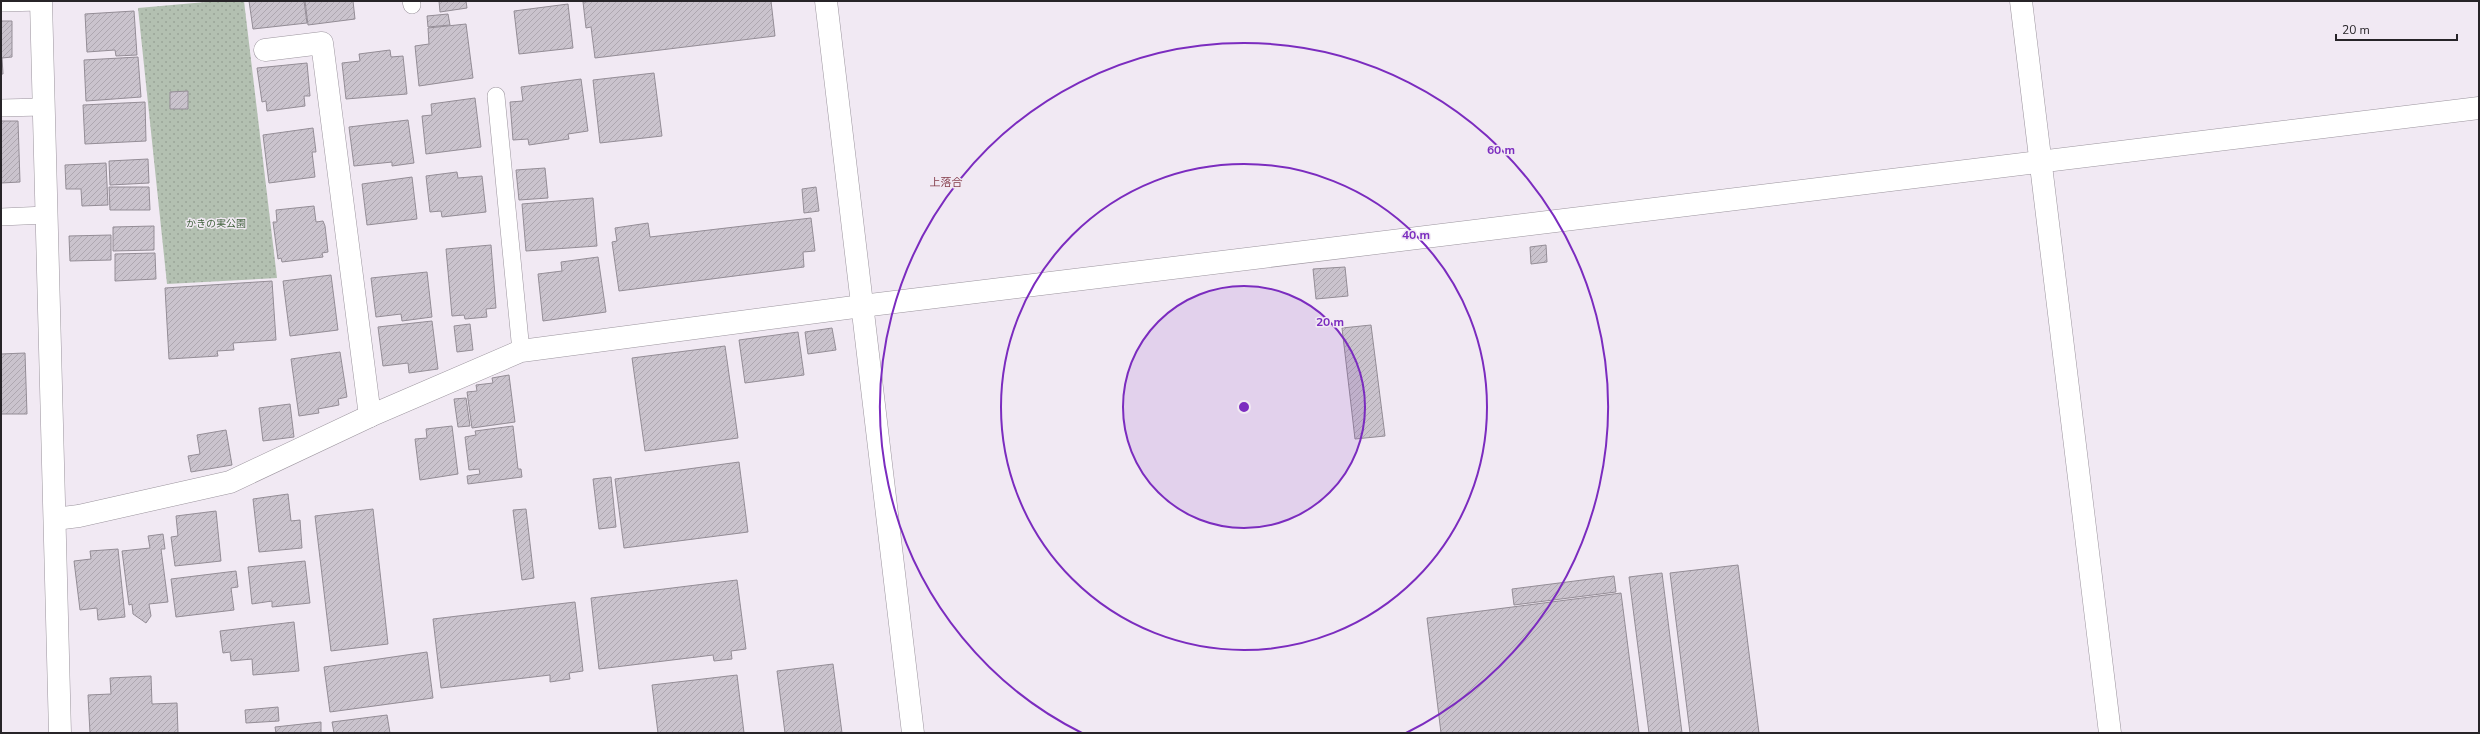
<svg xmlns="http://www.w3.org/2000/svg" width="2480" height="734" font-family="'Nunito Sans','Noto Sans JP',sans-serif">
<defs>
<pattern id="park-dots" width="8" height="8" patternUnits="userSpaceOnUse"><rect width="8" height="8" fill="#b3c0b1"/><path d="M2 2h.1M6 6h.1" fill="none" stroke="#9aa598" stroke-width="1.8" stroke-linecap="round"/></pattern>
<pattern id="building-hatch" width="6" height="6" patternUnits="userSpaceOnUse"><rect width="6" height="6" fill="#cac3cd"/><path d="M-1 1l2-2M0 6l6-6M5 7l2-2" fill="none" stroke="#aea7b0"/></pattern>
</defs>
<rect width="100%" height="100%" fill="#f1e9f3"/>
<path fill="url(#park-dots)" d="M217 1H244L277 278 167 284 138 8Z"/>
<g fill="url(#building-hatch)" stroke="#948d96">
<path d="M249 1H304L307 23 253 29Z"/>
<path d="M305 1H353L355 19 308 25Z"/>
<path d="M439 1H466L467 8 440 12Z"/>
<path d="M594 1H771L775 36 595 58 591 27 586 28 583 2Z"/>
<path d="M568 4 573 48 519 54 514 11Z"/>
<path d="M134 11 137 55 116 56 115 50 87 52 85 14Z"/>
<path d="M448 14 450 25 428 27 427 16Z"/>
<path d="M1 21H12V57L2 58 3 74H1Z"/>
<path d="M466 24 473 78 419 86 415 46 429 44 428 28Z"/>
<path d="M390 50 391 57 403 56 407 94 346 99 342 63 360 61 359 54Z"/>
<path d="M138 57 141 97 86 101 84 60Z"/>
<path d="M307 63 310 96H304L305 106 267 111 266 101 262 102 257 68Z"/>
<path d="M654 73 662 136 600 143 593 80Z"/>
<path d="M581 79 588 131 568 134 569 139 529 145 528 139 513 140 510 102 523 101 521 87Z"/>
<path d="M188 91V109H170V92Z"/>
<path d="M475 98 481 147 426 154 422 116 432 115 431 104Z"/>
<path d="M145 102 146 141 85 144 83 105Z"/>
<path d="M408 120 414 163 392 166V162L354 166 349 127Z"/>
<path d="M1 121H18L20 182 1 183Z"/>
<path d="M313 128 316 152H312L315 177 269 183 263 135Z"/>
<path d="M148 159 149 183 110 185 109 161Z"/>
<path d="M106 163 108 205 82 206 81 189H66L65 165Z"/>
<path d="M545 168 548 198 519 200 516 170Z"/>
<path d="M457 172 458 178 482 176 486 212 442 217 441 211 430 212 426 176Z"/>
<path d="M412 177 417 219 367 225 362 184Z"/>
<path d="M109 187H149L150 210H110Z"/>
<path d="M816 187 819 211 804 213 802 189Z"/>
<path d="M593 198 597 246 526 251 522 204Z"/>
<path d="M314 206 316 222 323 221 325 226 328 252 322 253 323 257 282 262 281 258 278 259 273 222H277L276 210Z"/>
<path d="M811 218 815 251 803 252 804 267 619 291 612 242 617 241 615 228 648 223 650 237Z"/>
<path d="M154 226V250L113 251V227Z"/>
<path d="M111 235V260L70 261 69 236Z"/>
<path d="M491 245 496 308 486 309 487 317 465 319 464 315 452 316 446 249Z"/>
<path d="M1546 245 1547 262 1531 264 1530 247Z"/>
<path d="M155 253 156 279 115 281V254Z"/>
<path d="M598 257 606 312 543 321 538 274 562 271 561 262Z"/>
<path d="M1345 267 1348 296 1316 299 1313 269Z"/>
<path d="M427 272 432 317 402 321 401 314 376 317 371 278Z"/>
<path d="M331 275 338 330 290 336 283 281Z"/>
<path d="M272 281 276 340 233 343 234 350 217 351 218 356 169 359 165 288Z"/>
<path d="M432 321 438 369 409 373 408 363 383 366 378 327Z"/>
<path d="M470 324 473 350 457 352 454 326Z"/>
<path d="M1371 325 1385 436 1355 439 1342 328Z"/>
<path d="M832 328 836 350 808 354 805 332Z"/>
<path d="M798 332 804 375 745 383 739 340Z"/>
<path d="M725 346 738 438 645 451 632 358Z"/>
<path d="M340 352 347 397 338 399 339 405 318 409 319 413 299 416 291 359Z"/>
<path d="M25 353 27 414H1V354Z"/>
<path d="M509 375 515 422 472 428 467 392 477 391 476 385 493 383 492 378Z"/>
<path d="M466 398 470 426 458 427 454 399Z"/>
<path d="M290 404 294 437 263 441 259 408Z"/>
<path d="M452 426 458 474 420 480 415 439 427 438 426 429Z"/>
<path d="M513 426 518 469H521L522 477 468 484 467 476 480 474 479 469 469 470 465 437 476 435 475 431Z"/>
<path d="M226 430 232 465 191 472 188 456 200 454 197 435Z"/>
<path d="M739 462 748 532 624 548 615 479Z"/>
<path d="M611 477 616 527 599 529 593 479Z"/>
<path d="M288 494 291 521 300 520 302 548 259 552 253 499Z"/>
<path d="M373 509 388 644 331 651 315 516Z"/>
<path d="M526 509 534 578 522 580 513 510Z"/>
<path d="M216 511 221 561 175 566 171 537 178 536 176 516Z"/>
<path d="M163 534 165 549H161L168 602 149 604 151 616 146 623 133 614 132 604 129 605 122 551 150 548 148 536Z"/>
<path d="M118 549 125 617 98 620 97 608 80 610 74 561 91 559 90 551Z"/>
<path d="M305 561 310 603 272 607V601L252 604 248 567Z"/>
<path d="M1738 565 1759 733H1690L1670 573Z"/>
<path d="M236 571 238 587 231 588 234 610 176 617 171 579Z"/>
<path d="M1662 573 1682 733H1649L1629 577Z"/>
<path d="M1614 576 1616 592 1514 605 1512 589Z"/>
<path d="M737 580 746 649 731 651 732 659 714 661 713 655 599 669 591 598Z"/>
<path d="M1621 593 1639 733H1441L1427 618Z"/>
<path d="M575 602 583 671 569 673 570 679 550 682V675L441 688 433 619Z"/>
<path d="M294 622 299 671 253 675 252 659 231 661 230 652 223 653 220 631Z"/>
<path d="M427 652 433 698 330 712 324 667Z"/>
<path d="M833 664 842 733H785L777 671Z"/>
<path d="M737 675 744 733H658L652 685Z"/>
<path d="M151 676 152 704 177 703 178 733H90L88 695 111 694 110 678Z"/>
<path d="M278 707 279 721 246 723 245 710Z"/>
<path d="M387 715 390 733H334L332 722Z"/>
<path d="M321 722V733H276L275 727Z"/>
</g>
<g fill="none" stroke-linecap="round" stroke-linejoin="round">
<g stroke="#9c959e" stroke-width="18">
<g id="service">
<path d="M411 1 412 5"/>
<path d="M1 3 41 2"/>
<path d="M496 96 521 351"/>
<path d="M1 108 43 107"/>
<path d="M1 217 46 215"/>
</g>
</g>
<g stroke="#9c959e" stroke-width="23">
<g id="minor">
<path d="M41 1 60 733"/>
<path d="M2021 1 2110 733"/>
<path d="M265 50 322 43 370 416"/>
<path d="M55 519 79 516 230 482 370 416 521 351 862 306 2479 108"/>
</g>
</g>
<g stroke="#9c959e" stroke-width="23">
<path id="tertiary" d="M826 1 913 733"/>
</g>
<use href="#service" stroke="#fff" stroke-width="17"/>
<use href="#minor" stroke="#fff" stroke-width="22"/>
<use href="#tertiary" stroke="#fff" stroke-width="22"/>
</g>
<circle cx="1244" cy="407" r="121" fill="#7b2cbf" fill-opacity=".12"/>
<g fill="none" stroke="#7b2cbf" stroke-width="2">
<circle cx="1244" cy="407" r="121"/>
<circle cx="1244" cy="407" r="243"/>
<path d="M1082 733A364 364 0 1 1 1406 733"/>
</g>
<g text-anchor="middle" stroke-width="3" stroke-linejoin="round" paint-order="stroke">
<g font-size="10" fill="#3e5f3a" stroke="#f1e9f3">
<text x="216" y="227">かきの実公園</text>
</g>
<g font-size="11" fill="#843c49" stroke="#f1e9f3">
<text x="946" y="186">上落合</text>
</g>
</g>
<circle cx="1244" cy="407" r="6" fill="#7b2cbf" stroke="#f1e9f3" stroke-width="2"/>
<g font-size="12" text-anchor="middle" font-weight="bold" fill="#7b2cbf" stroke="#f1e9f3" stroke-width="3" stroke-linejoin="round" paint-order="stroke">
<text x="1501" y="154">60 m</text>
<text x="1416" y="239">40 m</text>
<text x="1330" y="326">20 m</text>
</g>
<rect width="2480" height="734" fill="none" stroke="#272428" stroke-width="4"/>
<path d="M2336 34v6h121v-6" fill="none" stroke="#272428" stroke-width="2"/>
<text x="2342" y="34" font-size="12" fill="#272428" stroke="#f1e9f3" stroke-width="3" paint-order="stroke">20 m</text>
</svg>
